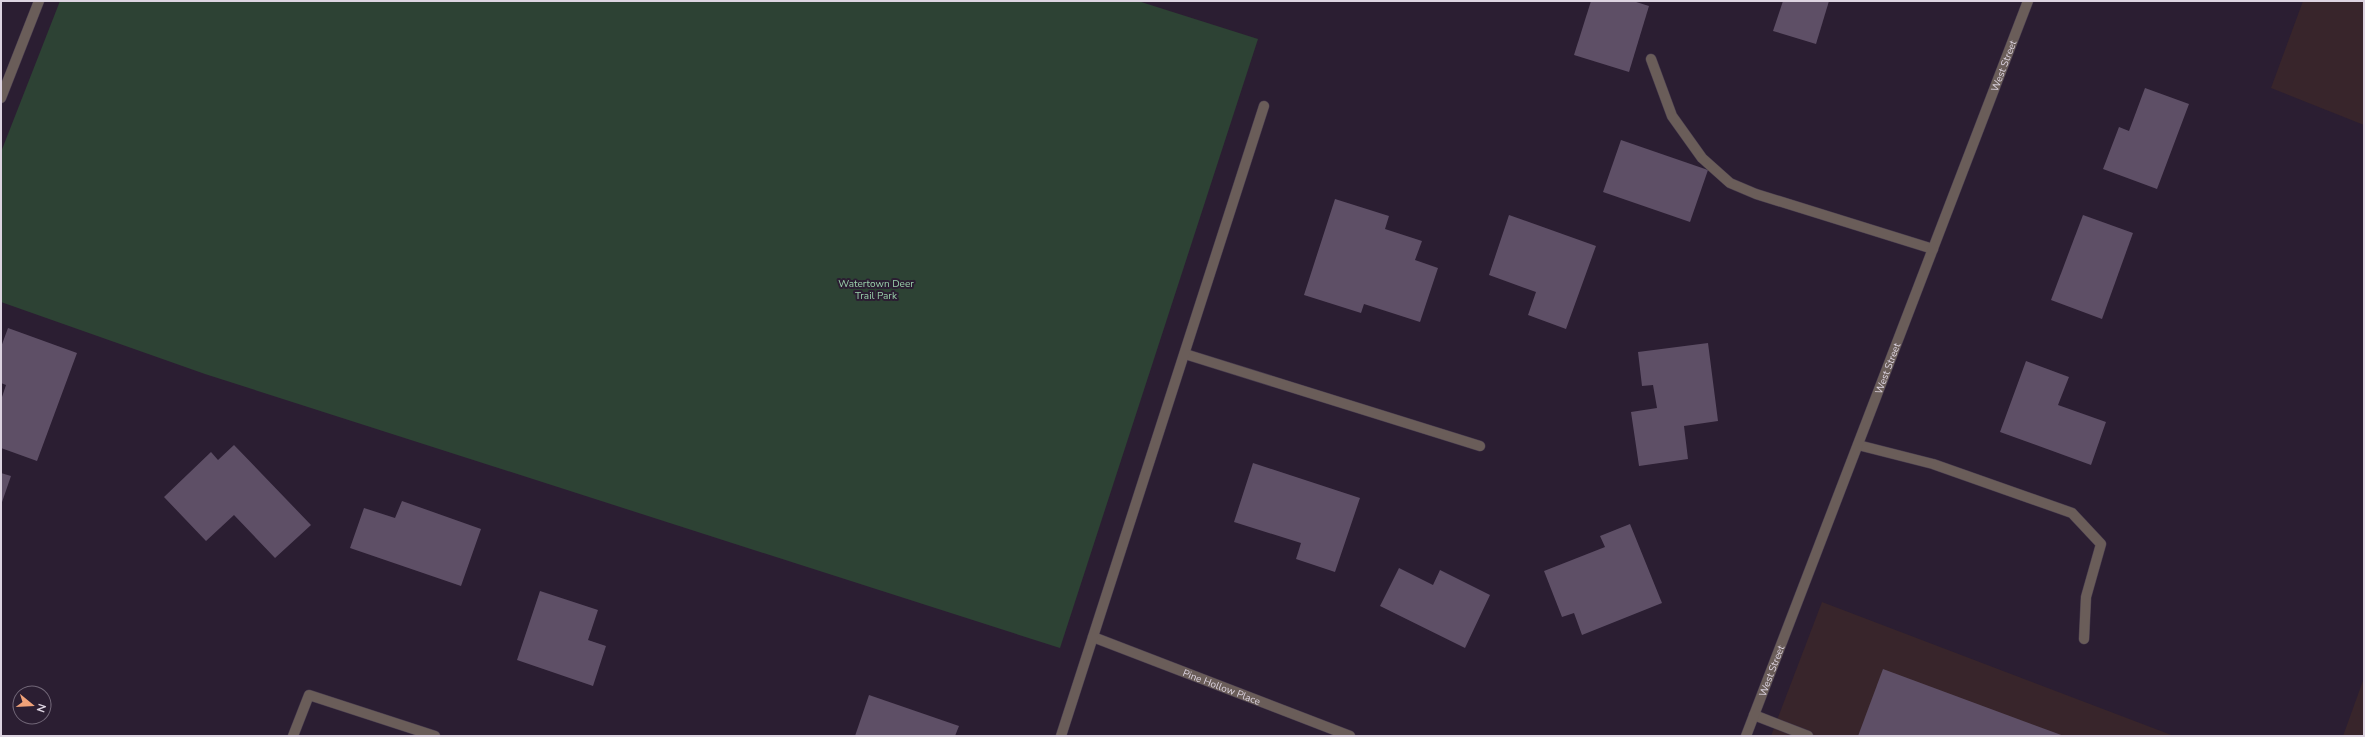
<svg xmlns="http://www.w3.org/2000/svg" width="2365" height="737" font-family="'Nunito Sans',sans-serif">
<rect width="100%" height="100%" fill="#2b1e32"/>
<g fill="#38252b">
<path d="M2303 1H2364V125L2271 88Z"/>
<path d="M1822 602 2174 736H1771Z"/>
<path d="M2364 678V736H2343Z"/>
</g>
<path fill="#2d4234" d="M60 1H1138L1258 39 1060 648 205 374 1 302V152Z"/>
<g fill="#5e4f66">
<path d="M1591 1H1633L1649 6 1629 72 1574 55Z"/>
<path d="M1783 1H1829L1816 44 1773 31Z"/>
<path d="M2145 88 2189 104 2157 189 2103 169 2119 127 2129 131Z"/>
<path d="M1621 140 1708 170 1690 222 1603 192Z"/>
<path d="M1335 199 1389 216 1385 229 1422 241 1415 260 1438 268 1420 322 1364 304 1361 313 1304 295Z"/>
<path d="M1509 215 1596 246 1566 329 1528 315 1536 292 1489 275Z"/>
<path d="M2083 215 2133 233 2102 319 2051 300Z"/>
<path d="M8 328 77 353 37 461 1 448V400L6 385 1 383V347Z"/>
<path d="M1708 343 1718 421 1684 426 1688 459 1639 466 1631 412 1657 408 1653 385 1642 386 1638 352Z"/>
<path d="M2026 361 2069 377 2058 405 2106 422 2091 465 2000 432Z"/>
<path d="M234 445 311 525 275 558 234 515 206 541 164 497 211 452 218 460Z"/>
<path d="M1253 463 1360 498 1335 572 1296 559 1301 543 1234 522Z"/>
<path d="M1 473 11 476 1 505Z"/>
<path d="M402 501 481 529 461 586 350 548 364 508 395 518Z"/>
<path d="M1630 524 1662 603 1582 635 1574 613 1562 617 1544 571 1605 547 1600 536Z"/>
<path d="M1399 568 1433 585 1440 570 1490 595 1465 648 1380 606Z"/>
<path d="M540 591 598 610 588 640 606 646 593 686 517 660Z"/>
<path d="M1883 669 2064 736H1858Z"/>
<path d="M869 695 959 726 955 736H855Z"/>
</g>
<g fill="none" stroke-linecap="round" stroke-linejoin="round">
<g stroke="#473b4e" stroke-width="11">
<g id="minor">
<path d="M1651 59 1672 116 1702 158 1730 183 1756 194 1933 249"/>
<path d="M1 98 39 1"/>
<path d="M1185 354 1480 446"/>
<path d="M1858 445 1933 464 2072 513 2101 544 2086 597 2084 639"/>
<path id="s1" d="M1093 637 1350 736"/>
<path d="M1754 715 1808 736"/>
<path d="M293 736 309 695 435 736"/>
<path d="M1061 736 1264 106"/>
<path id="s2" d="M1746 736 2028 1"/>
</g>
</g>
<use href="#minor" stroke="#6a5d59" stroke-width="10"/>
</g>
<g text-anchor="middle" stroke-width="4" stroke-linejoin="round" paint-order="stroke">
<g font-size="10" fill="#ddd4e1" stroke="#2b1e32">
<text dy="4" stroke="none"><textPath href="#s2" startOffset="718">West Street</textPath></text>
<text dy="4" stroke="none"><textPath href="#s2" startOffset="394">West Street</textPath></text>
<text dy="4" stroke="none"><textPath href="#s2" startOffset="70">West Street</textPath></text>
<text dy="4" stroke="none"><textPath href="#s1" startOffset="138">Pine Hollow Place</textPath></text>
</g>
<g font-size="10" fill="#99cfaa" stroke="#2b1e32">
<text x="876" y="287">Watertown Deer<tspan x="876" dy="12">Trail Park</tspan></text>
</g>
</g>
<rect width="2365" height="737" fill="none" stroke="#ddd4e1" stroke-width="4"/>
<g transform="translate(32 705) rotate(108)"><circle r="19" fill="#2b1e32" stroke="#726778"/>
<path d="M0-3L7 15L0 10L-7 15Z" fill="#f0a279"/>
<text y="-6" font-size="11" font-weight="bold" text-anchor="middle" fill="#ddd4e1">N</text>
</g>
</svg>
